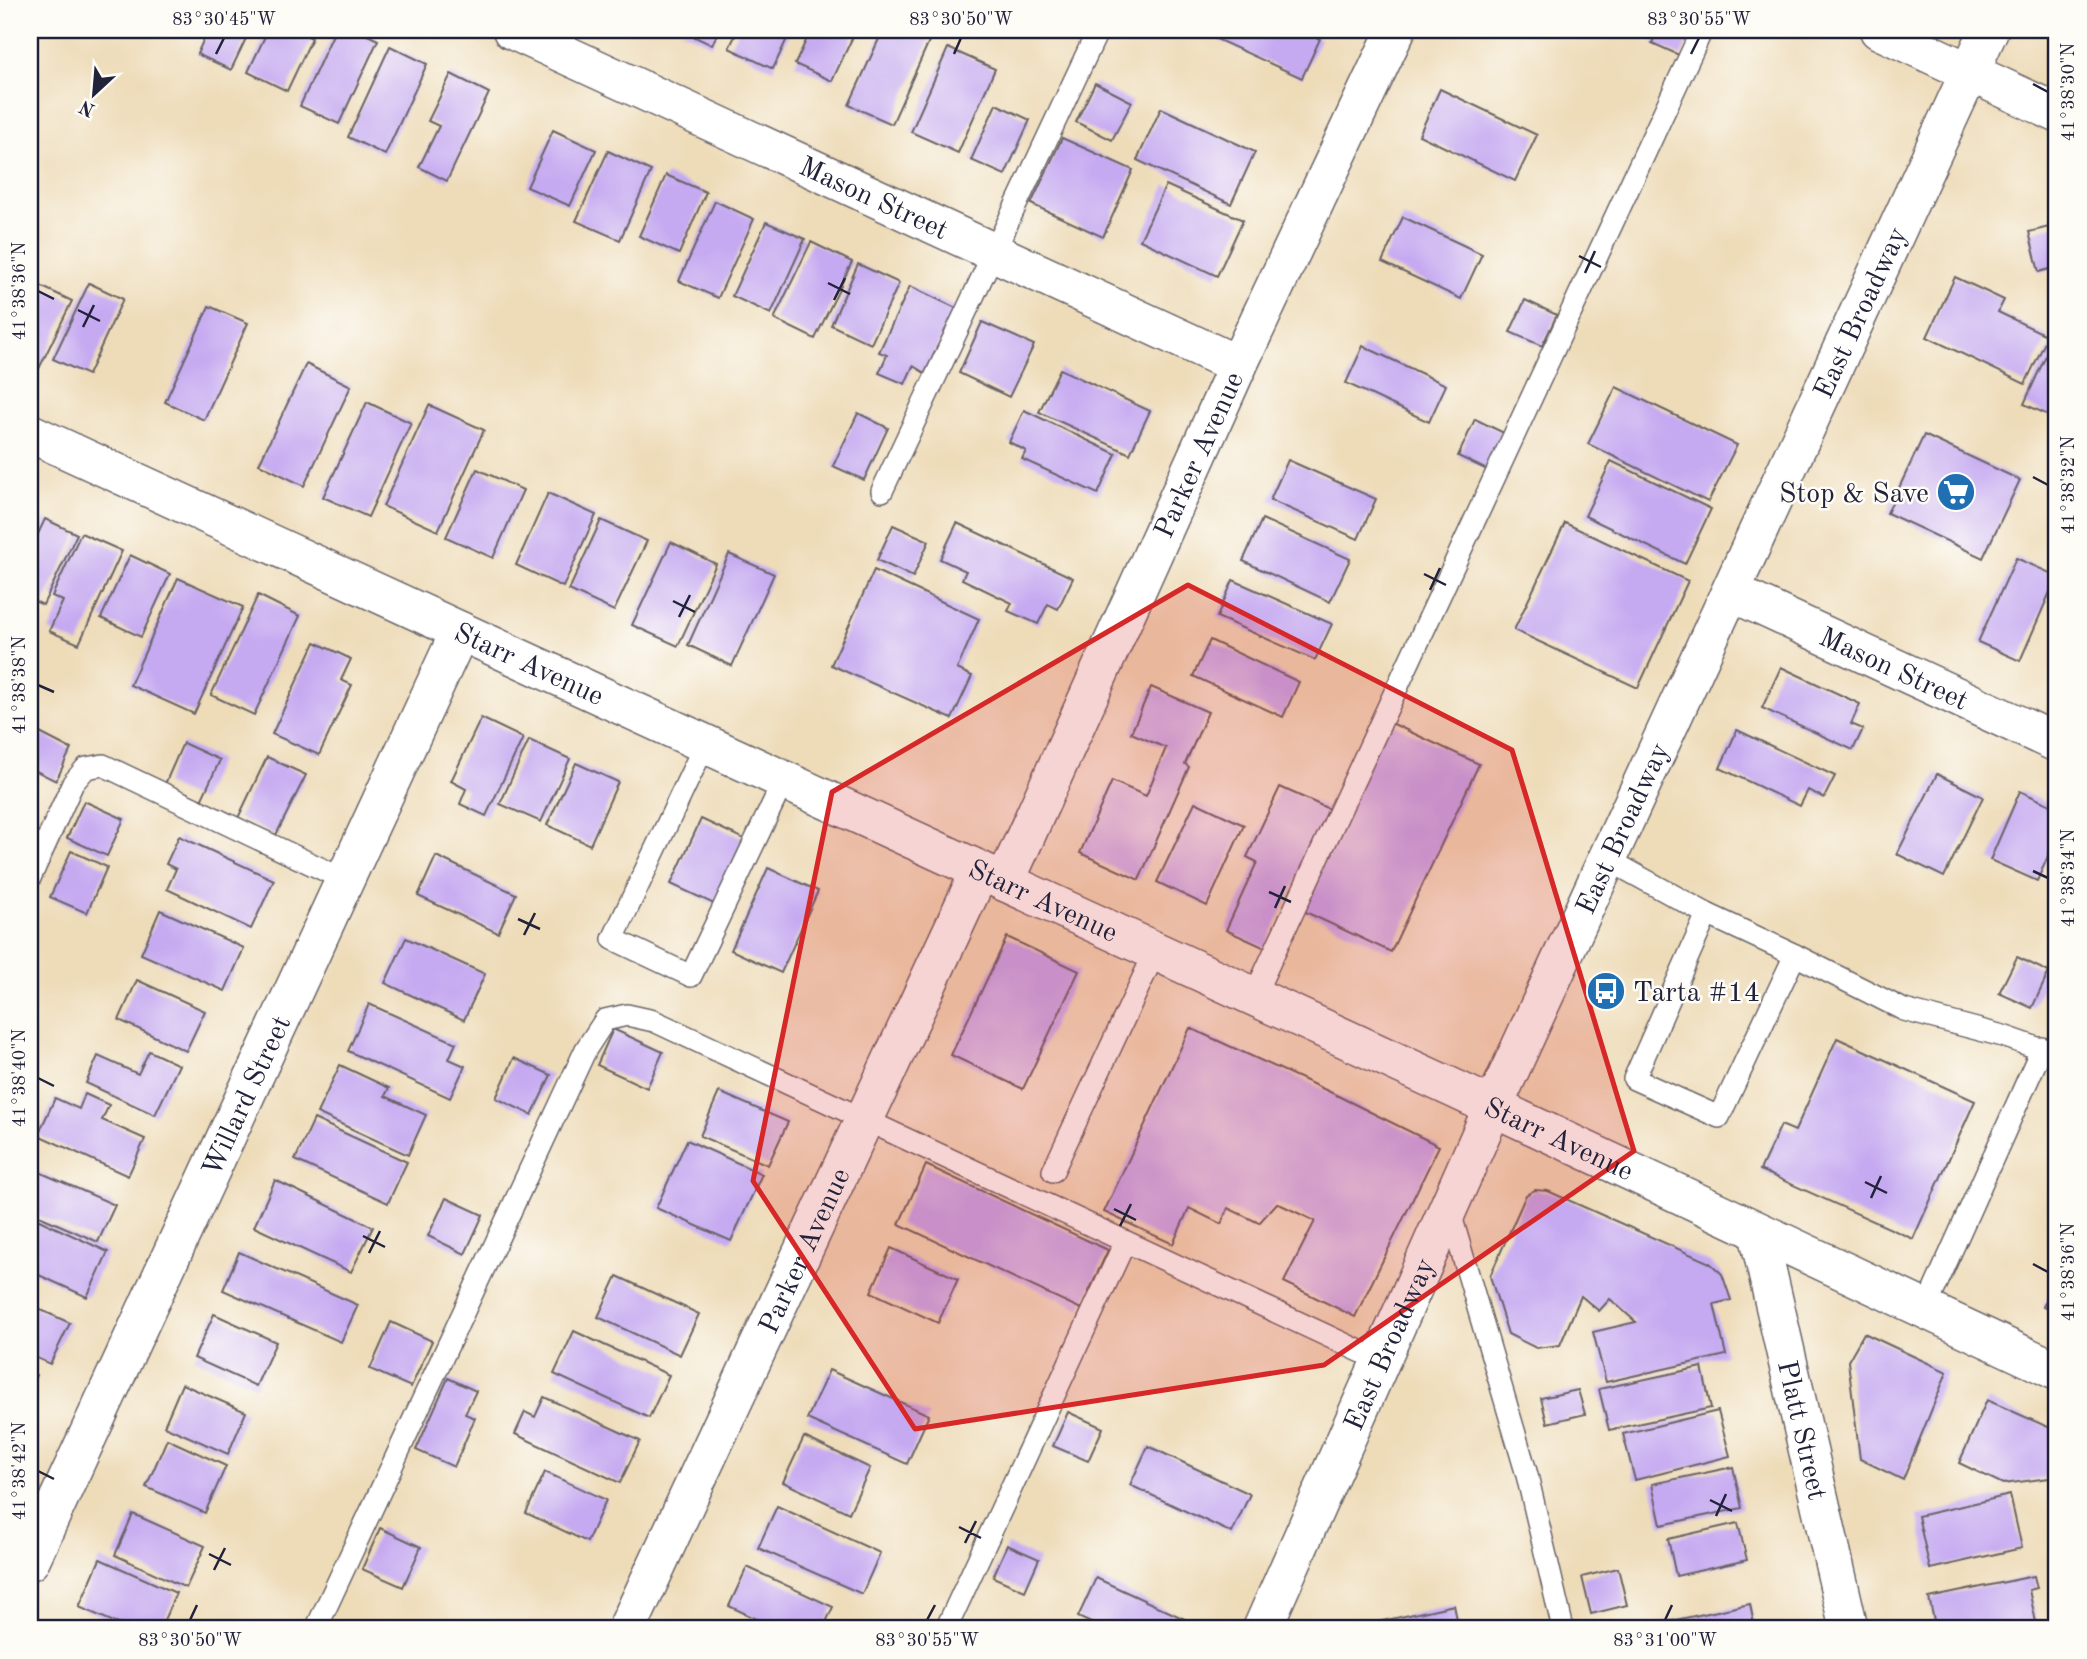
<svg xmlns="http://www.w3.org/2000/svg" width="2087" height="1659" font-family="'Old Standard TT',serif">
<rect width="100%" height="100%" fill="#fdfcf7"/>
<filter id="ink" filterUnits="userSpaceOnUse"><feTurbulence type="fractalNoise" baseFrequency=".0143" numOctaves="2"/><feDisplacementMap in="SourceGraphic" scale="14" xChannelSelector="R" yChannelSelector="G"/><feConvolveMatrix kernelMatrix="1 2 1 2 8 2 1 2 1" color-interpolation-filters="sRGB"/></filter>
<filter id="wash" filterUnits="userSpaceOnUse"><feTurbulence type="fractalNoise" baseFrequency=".00686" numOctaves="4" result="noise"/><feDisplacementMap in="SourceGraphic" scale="28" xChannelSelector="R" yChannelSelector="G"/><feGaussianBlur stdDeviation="1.57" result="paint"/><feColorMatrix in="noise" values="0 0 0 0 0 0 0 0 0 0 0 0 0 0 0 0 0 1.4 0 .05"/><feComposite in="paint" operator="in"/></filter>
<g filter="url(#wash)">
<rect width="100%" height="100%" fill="#eedcb9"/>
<g id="blocks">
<g fill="#c5a9f1">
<path d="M208 30H250L231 70 197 54Z"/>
<path d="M268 30H295L312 38 287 91 248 72Z"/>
<path d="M335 30H357L378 40 339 124 300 106Z"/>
<path d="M680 30H719L712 45Z"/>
<path d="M738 30H791L773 69 729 48Z"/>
<path d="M811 30H856L832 81 795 64Z"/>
<path d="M883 30H934L892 124 849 105Z"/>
<path d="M1215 30H1300L1320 39 1302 78 1212 37Z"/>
<path d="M1658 30H1693L1681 56 1652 43Z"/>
<path d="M390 46 427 64 385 155 348 137Z"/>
<path d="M948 48 995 69 958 153 911 132Z"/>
<path d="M451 74 489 93 447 181 419 167 439 126 428 121Z"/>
<path d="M1095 83 1132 102 1112 140 1076 122Z"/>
<path d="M1440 89 1537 135 1515 181 1419 135Z"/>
<path d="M996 104 1030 120 1005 175 971 160Z"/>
<path d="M1161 108 1255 152 1231 204 1137 160Z"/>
<path d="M553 130 596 150 570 206 527 187Z"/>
<path d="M1062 138 1133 170 1103 237 1031 204Z"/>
<path d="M608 151 651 171 620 240 576 221Z"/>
<path d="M666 175 706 192 679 254 639 236Z"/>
<path d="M1166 185 1243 220 1217 276 1140 240Z"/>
<path d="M715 201 754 219 718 298 679 281Z"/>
<path d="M1403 217 1482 254 1461 299 1382 262Z"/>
<path d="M766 222 805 239 771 314 732 296Z"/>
<path d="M2057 225V267L2039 272 2029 232Z"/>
<path d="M30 232 37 235 30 250Z"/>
<path d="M811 242 852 262 815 339 774 319Z"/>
<path d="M858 264 899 283 871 344 831 325Z"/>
<path d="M1955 277 2004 300 1998 312 2048 336 2025 384 1927 337Z"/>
<path d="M30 281 72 301 34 379 30 377Z"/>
<path d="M89 283 123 299 88 375 53 359Z"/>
<path d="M910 286 956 308 925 373 913 366 905 384 879 373 887 355 879 352Z"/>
<path d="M1525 300 1557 315 1542 346 1510 332Z"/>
<path d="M209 306 248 323 204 420 165 402Z"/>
<path d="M982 322 1034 345 1009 397 959 373Z"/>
<path d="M2057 331V419L2024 404Z"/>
<path d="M1363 346 1446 385 1429 422 1346 383Z"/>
<path d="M306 364 351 386 304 486 259 464Z"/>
<path d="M1060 369 1150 411 1130 454 1039 412Z"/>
<path d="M1616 387 1737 445 1708 502 1588 444Z"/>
<path d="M367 402 411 423 368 517 323 497Z"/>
<path d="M429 405 484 430 438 531 383 506Z"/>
<path d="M1024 410 1116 454 1098 494 1022 459 1026 451 1009 442Z"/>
<path d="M858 413 888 428 864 480 833 466Z"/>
<path d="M1475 419 1504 433 1487 470 1458 456Z"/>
<path d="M1924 435 2020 480 1983 558 1887 513Z"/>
<path d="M1288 460 1376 499 1358 539 1270 500Z"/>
<path d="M1611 461 1711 509 1685 564 1585 516Z"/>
<path d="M477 469 523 490 493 558 446 537Z"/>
<path d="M548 493 596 515 563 587 516 565Z"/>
<path d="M45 519 77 534 43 605 30 599V551Z"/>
<path d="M1262 519 1350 559 1330 602 1243 561Z"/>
<path d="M601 520 647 541 614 611 569 590Z"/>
<path d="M957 523 1073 578 1058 609 1048 604 1038 624 1008 611 1012 603 962 579 966 571 940 559Z"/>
<path d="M1565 523 1688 581 1638 688 1514 630Z"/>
<path d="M893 525 929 541 913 577 877 560Z"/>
<path d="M81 533 122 551 79 644 49 631 63 601 52 596Z"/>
<path d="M671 542 716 564 678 646 632 625Z"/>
<path d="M729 554 774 574 732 666 688 645Z"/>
<path d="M130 555 170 574 141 637 101 618Z"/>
<path d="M2016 558 2057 576 2020 661 1978 642Z"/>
<path d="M874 570 979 619 957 669 972 676 952 719 831 665Z"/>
<path d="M178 578 243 607 194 714 130 685Z"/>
<path d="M1233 580 1332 624 1315 660 1217 617Z"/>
<path d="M258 595 300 616 254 715 211 695Z"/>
<path d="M1210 640 1299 682 1283 717 1193 676Z"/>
<path d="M315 642 351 659 341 680 352 685 319 755 272 734Z"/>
<path d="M1781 667 1860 704 1851 724 1863 729 1853 750 1762 708Z"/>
<path d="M1151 687 1208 712 1185 764 1189 767 1139 880 1080 853 1112 781 1146 796 1166 748 1131 733Z"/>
<path d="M481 718 523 738 486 816 460 804 466 789 451 781Z"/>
<path d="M1387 721 1479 764 1391 952 1299 909Z"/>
<path d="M1737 730 1835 776 1824 798 1808 790 1800 806 1720 768Z"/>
<path d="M36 731 71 749 56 781 30 768V744Z"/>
<path d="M529 740 570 759 541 822 500 804Z"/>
<path d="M183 743 220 760 201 801 165 784Z"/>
<path d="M267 757 306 775 276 835 238 818Z"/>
<path d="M576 763 618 782 590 845 547 825Z"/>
<path d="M1937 774 1983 797 1944 877 1897 854Z"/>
<path d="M1280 787 1329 809 1265 948 1226 930 1257 862 1247 857Z"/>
<path d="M2020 791 2057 808V836L2037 881 1990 860Z"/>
<path d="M84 801 124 819 107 856 67 838Z"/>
<path d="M1195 802 1244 825 1207 906 1157 882Z"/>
<path d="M701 819 744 839 714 904 671 884Z"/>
<path d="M179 836 274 880 251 929 167 889 176 869 166 864Z"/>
<path d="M71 851 107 867 87 913 50 897Z"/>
<path d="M436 856 516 894 498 933 418 896Z"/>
<path d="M768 868 818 891 781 973 731 950Z"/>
<path d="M2057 888V906L2050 903Z"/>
<path d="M160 910 244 948 225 991 141 954Z"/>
<path d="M1007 937 1079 971 1023 1089 951 1055Z"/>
<path d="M406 938 485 974 464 1020 385 983Z"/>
<path d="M2017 957 2049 972 2032 1008 1999 993Z"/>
<path d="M137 980 205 1011 186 1051 119 1020Z"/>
<path d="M369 1004 456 1043 449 1059 465 1066 450 1098 348 1051Z"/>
<path d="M1190 1028 1330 1092 1439 1146 1355 1317 1284 1282 1315 1221 1277 1203 1259 1223 1228 1208 1221 1224 1189 1208 1173 1244 1104 1212Z"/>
<path d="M613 1029 663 1052 647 1088 597 1065Z"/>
<path d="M1837 1038 1975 1101 1913 1239 1760 1170 1781 1125 1795 1131Z"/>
<path d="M149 1051 179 1065 155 1115 86 1083 98 1056 138 1074Z"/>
<path d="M514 1058 551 1075 532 1115 496 1098Z"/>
<path d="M340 1065 389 1088 385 1096 426 1115 408 1155 317 1113Z"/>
<path d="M719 1092 788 1122 768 1165 700 1136Z"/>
<path d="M85 1094 109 1105 102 1120 145 1139 128 1176 38 1135 55 1098 79 1109Z"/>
<path d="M314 1119 407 1162 388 1203 295 1160Z"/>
<path d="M687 1140 762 1174 731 1241 656 1208Z"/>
<path d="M926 1165 1108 1250 1081 1309 899 1224Z"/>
<path d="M30 1168 115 1205 98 1242 30 1212Z"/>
<path d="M275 1180 373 1227 351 1272 254 1227Z"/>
<path d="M1535 1190 1548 1191 1710 1263 1722 1274 1731 1300 1714 1304 1726 1355 1606 1382 1593 1332 1636 1322 1610 1299 1599 1311 1581 1296 1560 1345 1536 1348 1508 1334 1490 1276 1526 1195Z"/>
<path d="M446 1198 483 1215 465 1254 428 1236Z"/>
<path d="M37 1219 108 1252 87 1297 30 1271V1236Z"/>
<path d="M891 1248 958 1279 938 1323 871 1292Z"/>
<path d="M239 1252 358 1305 341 1342 223 1290Z"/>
<path d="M617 1276 699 1314 680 1355 598 1317Z"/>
<path d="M2057 1276V1313L2043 1307Z"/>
<path d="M30 1305 70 1323 50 1364 30 1355Z"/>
<path d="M214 1314 276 1342 256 1386 194 1358Z"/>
<path d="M391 1322 432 1341 411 1387 370 1369Z"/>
<path d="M574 1331 669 1375 649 1418 554 1374Z"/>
<path d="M1864 1333 1947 1372 1903 1480 1860 1459 1848 1361Z"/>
<path d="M1702 1367 1711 1408 1609 1430 1599 1389Z"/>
<path d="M829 1370 929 1415 907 1464 807 1419Z"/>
<path d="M30 1372 36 1375 30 1389Z"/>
<path d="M448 1378 476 1391 465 1414 475 1418 454 1467 416 1450Z"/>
<path d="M182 1384 246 1412 228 1454 164 1426Z"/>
<path d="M1578 1390 1585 1414 1547 1423 1541 1398Z"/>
<path d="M544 1397 640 1441 620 1483 515 1434 525 1412 535 1417Z"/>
<path d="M1987 1400 2057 1431V1477L2003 1484 1959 1463Z"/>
<path d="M1718 1411 1730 1456 1635 1480 1623 1434Z"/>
<path d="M1068 1412 1103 1428 1088 1461 1053 1446Z"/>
<path d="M804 1437 870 1468 849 1513 783 1482Z"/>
<path d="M167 1439 226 1466 205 1513 146 1487Z"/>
<path d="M1148 1446 1250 1494 1232 1533 1130 1485Z"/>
<path d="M1733 1467 1742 1508 1661 1525 1652 1484Z"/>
<path d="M545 1472 606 1500 587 1542 526 1513Z"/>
<path d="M2010 1495 2022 1548 1930 1569 1918 1516Z"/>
<path d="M777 1506 880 1553 862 1594 758 1548Z"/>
<path d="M133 1514 205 1546 186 1588 115 1555Z"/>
<path d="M1738 1523 1747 1560 1676 1576 1668 1539Z"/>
<path d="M380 1528 421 1547 403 1587 362 1569Z"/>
<path d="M1007 1545 1039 1559 1025 1591 993 1577Z"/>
<path d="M100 1559 176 1593 160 1629H130L79 1607Z"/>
<path d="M747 1567 833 1607 823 1629H778L729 1606Z"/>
<path d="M1618 1568 1627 1605 1591 1614 1582 1577Z"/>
<path d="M2034 1576 2037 1588 2029 1590 2036 1622 2002 1629H1936L1929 1598Z"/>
<path d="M1096 1578 1189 1621 1185 1629H1104L1078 1617Z"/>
<path d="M1750 1604 1755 1629H1658L1657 1624Z"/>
<path d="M1454 1605 1459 1629H1370L1369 1624Z"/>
<path d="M708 1623 722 1629H705Z"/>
</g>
</g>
</g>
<g filter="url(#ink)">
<use href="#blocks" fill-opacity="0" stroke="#696367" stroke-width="2"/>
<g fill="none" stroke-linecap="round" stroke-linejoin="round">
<g stroke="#696367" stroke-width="24">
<g id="service">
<path d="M882 491 1098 30"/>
<path d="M705 744 613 939 691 976 784 780"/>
<path d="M1607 859 1707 914 1795 955 1904 1010 2003 1036 2057 1055"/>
<path d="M30 878 73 783 86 768 103 765 345 880"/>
<path d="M1707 914 1634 1079 1719 1117 1795 955"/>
<path d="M1254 996 1702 30"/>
<path d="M1053 1171 1155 952"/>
<path d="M1449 1209 1527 1475 1563 1629"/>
<path d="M1925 1310 2042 1048"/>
<path d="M316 1629 586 1049 605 1020 627 1015 654 1021 1381 1361"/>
<path d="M946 1629 1125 1242"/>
</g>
</g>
<g stroke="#696367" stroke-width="41">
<g id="minor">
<path id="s1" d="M512 30 1238 365"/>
<path d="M1879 30 2057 113"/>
<path id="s2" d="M1731 592 2057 743"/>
<path id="s3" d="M1005 882 1238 365 1396 30"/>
<path id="s4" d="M1758 1232 1849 1629"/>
<path id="s5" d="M30 1561 460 631"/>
<path id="s6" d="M627 1629 980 871"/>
</g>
</g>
<g stroke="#696367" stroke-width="41">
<g id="tertiary">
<path id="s7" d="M1262 1629 1493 1107 1989 30"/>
</g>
</g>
<g stroke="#696367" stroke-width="41">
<g id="secondary">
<path id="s8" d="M30 433 1457 1090 2057 1371"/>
</g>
</g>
<use href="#service" stroke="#fff" stroke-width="21"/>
<use href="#minor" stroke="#fff" stroke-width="38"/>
<use href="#tertiary" stroke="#fff" stroke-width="38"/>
<use href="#secondary" stroke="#fff" stroke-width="38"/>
</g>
</g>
<path fill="#d62828" fill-opacity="0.2" stroke="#d62828" stroke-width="5" stroke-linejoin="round" d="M1188 585 1512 750 1634 1151 1324 1365 915 1429 753 1181 832 792Z"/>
<path fill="none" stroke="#22223b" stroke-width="2.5" d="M216 54 224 38M954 54 961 38M1691 54 1699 38M2033 84 2048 92M1579 256 1601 267M1585 273 1595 251M828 283 850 294M38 291 54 299M834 300 845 278M78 310 100 321M83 327 94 305M2033 477 2048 485M1424 574 1446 585M1430 590 1440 568M673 601 695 612M679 617 690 595M38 685 54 692M2033 871 2048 878M1269 892 1291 902M1275 908 1285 886M518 919 540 929M524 935 535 913M38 1078 54 1086M1865 1182 1887 1193M1871 1198 1881 1176M1114 1209 1136 1220M1120 1226 1131 1204M363 1236 385 1247M369 1253 380 1231M2033 1264 2048 1272M38 1471 54 1479M1710 1500 1732 1511M1716 1516 1726 1494M959 1527 981 1538M965 1543 976 1521M209 1554 231 1565M214 1570 225 1548M190 1620 197 1605M927 1620 935 1605M1665 1620 1672 1605"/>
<defs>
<g id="supermarket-disc" transform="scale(2.0125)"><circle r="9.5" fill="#1f6fb2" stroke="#fdfcf7"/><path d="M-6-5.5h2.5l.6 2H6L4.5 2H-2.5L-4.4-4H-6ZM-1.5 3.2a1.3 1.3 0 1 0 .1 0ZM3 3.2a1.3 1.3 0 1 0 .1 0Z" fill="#fff"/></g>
<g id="bus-disc" transform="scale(2.0125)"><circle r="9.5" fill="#1f6fb2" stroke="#fdfcf7"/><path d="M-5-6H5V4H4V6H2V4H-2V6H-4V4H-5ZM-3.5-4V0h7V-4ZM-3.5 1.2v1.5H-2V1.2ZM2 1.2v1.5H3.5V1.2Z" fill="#fff"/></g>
</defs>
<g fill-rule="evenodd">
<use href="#supermarket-disc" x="1956" y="492"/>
<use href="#bus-disc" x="1606" y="991"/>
</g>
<g text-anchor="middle" stroke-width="5" stroke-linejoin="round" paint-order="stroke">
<g font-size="28" fill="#22223b" stroke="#fdfcf7">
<text dy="10" stroke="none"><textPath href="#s1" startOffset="399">Mason Street</textPath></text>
<text dy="10" stroke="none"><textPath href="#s7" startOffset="1446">East Broadway</textPath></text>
<text dy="10" stroke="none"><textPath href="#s3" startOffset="469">Parker Avenue</textPath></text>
<text dy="10" stroke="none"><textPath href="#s8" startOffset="550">Starr Avenue</textPath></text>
<text dy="10" stroke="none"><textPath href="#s2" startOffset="180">Mason Street</textPath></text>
<text dy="10" stroke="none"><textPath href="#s7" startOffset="878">East Broadway</textPath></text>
<text dy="10" stroke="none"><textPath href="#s8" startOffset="1116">Starr Avenue</textPath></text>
<text dy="10" stroke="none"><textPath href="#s5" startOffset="513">Willard Street</textPath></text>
<text dy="10" stroke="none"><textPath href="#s8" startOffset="1684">Starr Avenue</textPath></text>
<text dy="10" stroke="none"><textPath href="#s6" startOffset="418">Parker Avenue</textPath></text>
<text dy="10" stroke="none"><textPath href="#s7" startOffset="312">East Broadway</textPath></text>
<text dy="10" stroke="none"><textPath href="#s4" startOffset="203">Platt Street</textPath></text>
</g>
<g font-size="28" fill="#22223b" stroke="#fdfcf7" text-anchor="end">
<text x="1929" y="502">Stop &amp; Save</text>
<text x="1633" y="1001" text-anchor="start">Tarta #14</text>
</g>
</g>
<rect width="2087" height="1659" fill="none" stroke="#fdfcf7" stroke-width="77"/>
<g transform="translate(94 94) rotate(206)" stroke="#fdfcf7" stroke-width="5" paint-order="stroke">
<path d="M0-5L12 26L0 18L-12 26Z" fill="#22223b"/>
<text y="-10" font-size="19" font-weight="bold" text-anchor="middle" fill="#22223b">N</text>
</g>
<rect x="38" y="38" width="2010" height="1582" fill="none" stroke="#22223b" stroke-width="2.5"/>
<g font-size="18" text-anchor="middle" fill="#22223b">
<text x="224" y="25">83°30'45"W</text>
<text x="961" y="25">83°30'50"W</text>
<text x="1699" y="25">83°30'55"W</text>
<text transform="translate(2068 92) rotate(-90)" y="6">41°38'30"N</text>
<text transform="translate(19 291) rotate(-90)" y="6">41°38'36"N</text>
<text transform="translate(2068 485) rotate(-90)" y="6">41°38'32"N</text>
<text transform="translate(19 685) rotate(-90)" y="6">41°38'38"N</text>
<text transform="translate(2068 878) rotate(-90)" y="6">41°38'34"N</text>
<text transform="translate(19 1078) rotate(-90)" y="6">41°38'40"N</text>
<text transform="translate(2068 1272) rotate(-90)" y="6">41°38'36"N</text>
<text transform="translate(19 1471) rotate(-90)" y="6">41°38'42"N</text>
<text x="190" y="1646">83°30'50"W</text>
<text x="927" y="1646">83°30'55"W</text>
<text x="1665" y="1646">83°31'00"W</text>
</g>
</svg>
